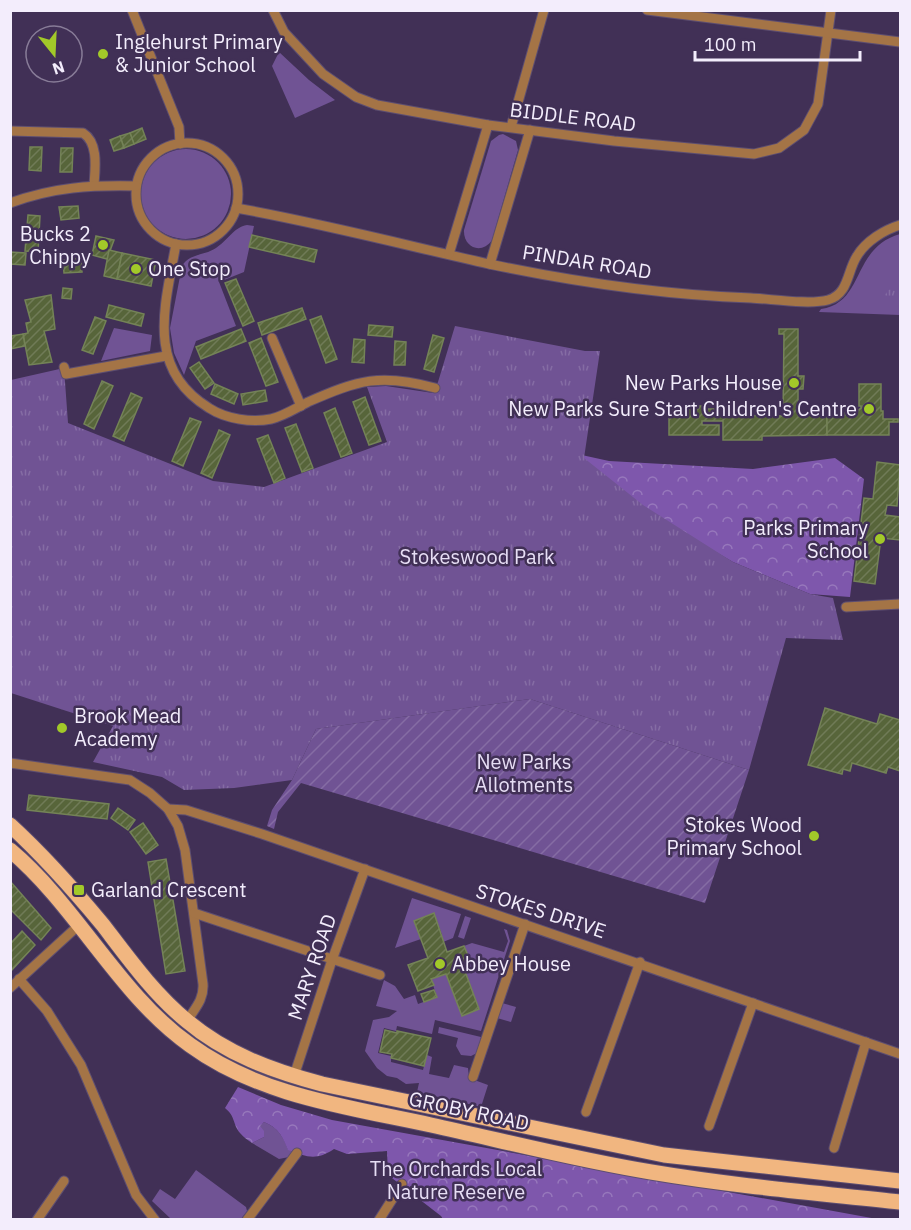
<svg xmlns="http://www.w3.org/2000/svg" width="911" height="1230" font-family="'IBM Plex Sans',sans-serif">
<defs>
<pattern id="forest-crowns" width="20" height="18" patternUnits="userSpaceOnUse" patternTransform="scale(1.5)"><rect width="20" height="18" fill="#7e57ac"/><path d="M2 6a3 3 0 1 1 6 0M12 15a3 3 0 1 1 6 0" fill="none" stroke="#9778bc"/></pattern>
<pattern id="park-tufts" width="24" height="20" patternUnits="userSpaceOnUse" patternTransform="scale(1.5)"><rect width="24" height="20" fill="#705394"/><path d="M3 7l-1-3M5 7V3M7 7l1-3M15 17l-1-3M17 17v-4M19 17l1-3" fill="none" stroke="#856ca4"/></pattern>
<pattern id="garden-furrows" width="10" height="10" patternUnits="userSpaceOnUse" patternTransform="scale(1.5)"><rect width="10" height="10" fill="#705394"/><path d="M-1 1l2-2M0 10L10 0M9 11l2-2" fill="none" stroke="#856ca4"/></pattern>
<pattern id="building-hatch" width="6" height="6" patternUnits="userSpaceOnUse" patternTransform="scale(1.5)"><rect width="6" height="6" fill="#57653a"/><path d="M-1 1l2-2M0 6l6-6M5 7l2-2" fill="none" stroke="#707b57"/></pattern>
</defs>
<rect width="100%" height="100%" fill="#413056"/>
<g fill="#705394">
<path d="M279 52 309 80 335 100 295 118 272 66Z"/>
<path d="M503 134 516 141 518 150 492 240C482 255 463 248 464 230L491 141 499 135Z"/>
<circle cx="186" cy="194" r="45"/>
<path d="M247 225 254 226 244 272 219 282 236 326 196 341 184 375 174 353 170 328 182 266C190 253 204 256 216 248 227 241 234 227 247 225Z"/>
<path d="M900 234V315L819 312 821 309C865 303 851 248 900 234Z"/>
<path d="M114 328 152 335 150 351 101 361Z"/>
<path d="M412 898 461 914 453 938 443 942 441 936 442 935 434 913 414 921 421 939 395 948Z"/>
<path d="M465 916 471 918 464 939 458 937Z"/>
<path d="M504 929 507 930 510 941 481 1031 435 1020 432 1034 397 1026 396 1031 384 1028 378 1053 391 1056V1062L423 1070 427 1055 432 1057 429 1074 449 1078 454 1065 468 1068 469 1078 488 1085 481 1107 417 1092 419 1083 406 1084 397 1078 387 1076 377 1068 365 1051 373 1020 389 1017 397 1011 376 1006 384 980 395 986 404 999 415 995 418 1004 437 997 431 979 446 974 462 1015 479 1009 463 966 471 963 464 946 472 943 504 952 508 941Z"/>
<path d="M502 1003 516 1007 511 1022 497 1018Z"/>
<path d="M439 1027 481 1037 477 1053 471 1056 461 1055 456 1046 458 1038 438 1033Z"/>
<path d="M264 1122C278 1128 282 1135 288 1149L292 1151 289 1157 279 1159 252 1143 264 1137 259 1126Z"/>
<path d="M196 1170 246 1207 247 1211 241 1219H171L152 1201 160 1189 175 1199Z"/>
</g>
<g fill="url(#forest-crowns)">
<path d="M559 450 609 461 753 469 835 458 864 479 850 597 810 594 733 562 672 526Z"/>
<path d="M238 1087 281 1105 332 1120 877 1219H443L441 1216 388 1175 387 1151 347 1154 334 1149C316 1161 307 1157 288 1150 282 1135 278 1128 264 1122L260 1126 264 1131V1137L252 1143C248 1140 243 1137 240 1133 232 1123 236 1117 225 1108Z"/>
</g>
<g fill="url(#park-tufts)">
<path d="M900 287V304L889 303 885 295 888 290Z"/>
<path d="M455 326 585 351H600L584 458 643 505 733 562 810 594 833 598 843 640 786 638 749 770 530 699 316 729 292 780 234 788 184 790 162 777 93 762 113 726 11 693V380L64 368 68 423 213 481 264 487 387 442 367 387 386 386 433 393 438 382Z"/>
</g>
<path fill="url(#garden-furrows)" d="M530 699 749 770 705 903 301 783 278 812 274 829 267 826 272 810 292 780 316 729Z"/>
<g fill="url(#building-hatch)" stroke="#748357" stroke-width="1.5">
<path d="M142 128 146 139 134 144 130 133Z"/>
<path d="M130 133 134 144 124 148 120 136Z"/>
<path d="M120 136 124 148 114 151 110 140Z"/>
<path d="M30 147H42L41 171 29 170Z"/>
<path d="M61 148H73L72 172H60Z"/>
<path d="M78 206 79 218 61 220 59 207Z"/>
<path d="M28 215 40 216 38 252 25 251Z"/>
<path d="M252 235 317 250 314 262 249 247Z"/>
<path d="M96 236 114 240 107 259 92 255Z"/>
<path d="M109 250 122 253 117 279 104 276Z"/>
<path d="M10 252 26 253 25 265 10 264Z"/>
<path d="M122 253 156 260 151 286 117 279Z"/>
<path d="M81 258 82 272 64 273 63 260Z"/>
<path d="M236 279 254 321 243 326 225 283Z"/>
<path d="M63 288 72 289 71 299 62 298Z"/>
<path d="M51 295 55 329 44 331 52 362 29 365 23 334 28 333 26 323 31 322 25 300Z"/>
<path d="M109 305 144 314 141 326 106 317Z"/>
<path d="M302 308 306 319 262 335 258 323Z"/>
<path d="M321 316 337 359 326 363 310 320Z"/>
<path d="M95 317 106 321 93 354 82 350Z"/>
<path d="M369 325 393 327 392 337 368 335Z"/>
<path d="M241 329 246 341 201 359 196 347Z"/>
<path d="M779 329H798V376H804L803 389H798V415L827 416V435L762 436V440H723V421H702V425H719V435H669V406H702V409H717V415L783 416 784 334H779Z"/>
<path d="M23 334 25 346 10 349 11 336Z"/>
<path d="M433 335 444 338 434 372 424 369Z"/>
<path d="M261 338 278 382 266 386 249 343Z"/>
<path d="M354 339 365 340 364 363 352 362Z"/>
<path d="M395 341 406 342 405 365H394Z"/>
<path d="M199 362 214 383 205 389 190 368Z"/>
<path d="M102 381 113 386 94 429 84 424Z"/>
<path d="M215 384 238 394 234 404 211 394Z"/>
<path d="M859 384H881V411H883V419H898V422H889V435H827V416H833V413H854L861 408V406H859Z"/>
<path d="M265 390 267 401 243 405 241 394Z"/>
<path d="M131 393 142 398 124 441 113 436Z"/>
<path d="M365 397 381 441 369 445 353 402Z"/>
<path d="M335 408 352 453 341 457 324 413Z"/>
<path d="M190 418 201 422 183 466 172 461Z"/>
<path d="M296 424 313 468 302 472 285 428Z"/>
<path d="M219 430 230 435 212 478 201 473Z"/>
<path d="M268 435 285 478 274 483 257 439Z"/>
<path d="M877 462 900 465 897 506 887 505 885 515 900 517V540L881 538 875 584 854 581 864 498 873 499Z"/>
<path d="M825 708 877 724 880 714 900 720V771L888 767 886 773 852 763 850 771 843 769 842 774 808 765Z"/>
<path d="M29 795 109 804 107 819 27 810Z"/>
<path d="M118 808 135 820 128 830 111 818Z"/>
<path d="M143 823 158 845 146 854 130 832Z"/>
<path d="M166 859 185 971 166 974 148 862Z"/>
<path d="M10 881 51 928 41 940 10 909Z"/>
<path d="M434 913 447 952 464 946 471 963 463 966 479 1009 462 1016 446 974 431 979 434 985 418 991 408 965 428 958 414 921Z"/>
<path d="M22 931 35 945 10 972V944Z"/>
<path d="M434 990 437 997 424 1002 421 994Z"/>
<path d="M385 1030 397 1033V1031L431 1038 424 1066 391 1058 392 1054 380 1052Z"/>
</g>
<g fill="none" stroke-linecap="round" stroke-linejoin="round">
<g stroke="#5d4e71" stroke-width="11">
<g id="minor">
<path d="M132 10 179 127 180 144"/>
<path d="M273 10 284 32 323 74 356 97 377 105 488 125 614 141 754 154 779 148 804 130 818 104 831 10"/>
<path d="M647 10 900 42"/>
<path d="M511 127 544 10"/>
<path d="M10 131 83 133C99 143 95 169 94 185"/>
<circle cx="187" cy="194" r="51"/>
<path d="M10 203C54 187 91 185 136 186"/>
<path d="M236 208C321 223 405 245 489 264 575 282 663 295 751 298 772 299 809 305 828 300 849 294 847 271 857 256 866 241 884 230 900 225"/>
<path d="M176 244C165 306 145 369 209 408 226 419 252 423 271 419 284 416 296 408 308 402 358 380 381 373 435 388"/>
<path d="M449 254 488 125"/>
<path d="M490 264 530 130"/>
<path d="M272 338 301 406"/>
<path d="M64 367 66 374 166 356"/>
<path d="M846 607 900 604"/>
<path d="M10 763 130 780 150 793 168 809 178 826 185 850 203 984C204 1000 195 1008 187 1021"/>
<path d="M168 809 186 810 262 834 900 1054"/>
<path d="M194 913 380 975"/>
<path d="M19 979 47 1011 81 1065 136 1195 155 1220"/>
<path d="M10 988 79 925"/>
<path d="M294 1076 332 960 365 869"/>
<path d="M473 1077 525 924"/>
<path d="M586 1112 640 962"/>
<path d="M709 1126 753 1003"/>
<path d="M834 1148 866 1042"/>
<path d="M37 1220 64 1181"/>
<path d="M247 1220 297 1153"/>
<path d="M379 1220 402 1184"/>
</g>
</g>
<g stroke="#5d4e71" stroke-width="17">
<g id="primary">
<path d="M10 825C44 856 74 890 103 925 129 959 154 994 187 1021 226 1054 273 1071 322 1084L664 1155 900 1181"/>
<path d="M10 850C77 906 119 995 190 1045 260 1096 348 1107 431 1125 504 1141 577 1160 651 1172 734 1186 817 1193 900 1202"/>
</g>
</g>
<use href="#minor" stroke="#a47446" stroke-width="9"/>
<use href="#primary" stroke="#f1b680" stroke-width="15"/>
</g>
<g fill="#a2c929" stroke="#413056" stroke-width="2">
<circle cx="103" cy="54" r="6"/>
<circle cx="103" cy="245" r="6"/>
<circle cx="136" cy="269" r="6"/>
<circle cx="794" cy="383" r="6"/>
<circle cx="869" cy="409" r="6"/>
<circle cx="880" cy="539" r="6"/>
<circle cx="62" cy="728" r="6"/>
<circle cx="814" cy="836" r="6"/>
<rect x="73" y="884" width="12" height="12" rx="3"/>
<circle cx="440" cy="964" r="6"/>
</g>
<g text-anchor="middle" stroke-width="5" stroke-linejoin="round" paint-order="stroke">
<g font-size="20" fill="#f3edfc" stroke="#413056" text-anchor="start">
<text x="115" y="49">Inglehurst Primary<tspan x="115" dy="23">&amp; Junior School</tspan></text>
<text x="91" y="241" text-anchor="end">Bucks 2<tspan x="91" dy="23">Chippy</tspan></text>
<text x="148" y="276">One Stop</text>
<text x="782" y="390" text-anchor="end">New Parks House</text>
<text x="857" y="416" text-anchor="end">New Parks Sure Start Children's Centre</text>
<text x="868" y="535" text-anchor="end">Parks Primary<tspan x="868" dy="23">School</tspan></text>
<text x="74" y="723">Brook Mead<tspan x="74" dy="23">Academy</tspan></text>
<text x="802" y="832" text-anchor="end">Stokes Wood<tspan x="802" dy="23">Primary School</tspan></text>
<text x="91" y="897">Garland Crescent</text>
<text x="452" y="971">Abbey House</text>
</g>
<g font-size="20" fill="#f3edfc" stroke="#413056">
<text transform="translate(573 117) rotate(7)" y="7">BIDDLE ROAD</text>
<text transform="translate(587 262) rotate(9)" y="7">PINDAR ROAD</text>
<text transform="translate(541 911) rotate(18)" y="7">STOKES DRIVE</text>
<text transform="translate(312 967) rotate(-71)" y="7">MARY ROAD</text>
<text transform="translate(469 1111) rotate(12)" y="7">GROBY ROAD</text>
</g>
<g font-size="20" fill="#e7def5" stroke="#413056">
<text x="477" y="564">Stokeswood Park</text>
<text x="524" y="769">New Parks<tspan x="524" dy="23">Allotments</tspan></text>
<text x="456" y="1176">The Orchards Local<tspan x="456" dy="23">Nature Reserve</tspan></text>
</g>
</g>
<rect width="911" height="1230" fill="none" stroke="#f3edfc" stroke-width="24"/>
<g transform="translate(54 54) rotate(162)"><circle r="28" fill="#413056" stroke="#887c98" stroke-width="1.5"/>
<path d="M0-4.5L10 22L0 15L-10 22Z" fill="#a2c929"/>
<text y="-9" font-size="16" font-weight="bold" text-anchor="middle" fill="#f3edfc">N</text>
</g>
<path d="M695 51v9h165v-9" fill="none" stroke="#f3edfc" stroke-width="3"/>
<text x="704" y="51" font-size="18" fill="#f3edfc" stroke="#413056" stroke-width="4.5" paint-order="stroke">100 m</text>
</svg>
